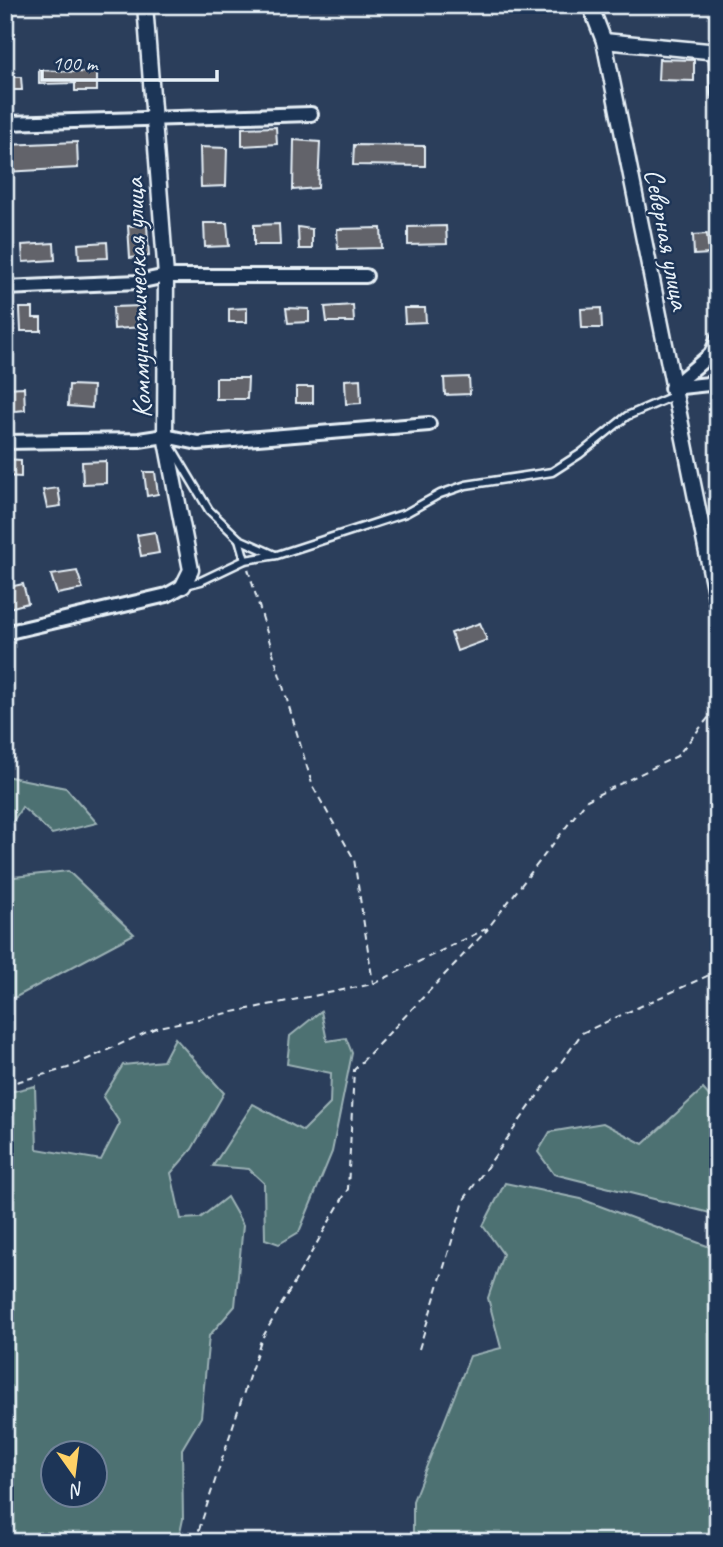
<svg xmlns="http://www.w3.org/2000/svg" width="723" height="1547" font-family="Caveat,sans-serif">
<rect width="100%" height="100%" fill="#2b3e5b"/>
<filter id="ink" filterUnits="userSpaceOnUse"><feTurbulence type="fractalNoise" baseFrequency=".0143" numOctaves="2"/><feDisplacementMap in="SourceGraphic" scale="14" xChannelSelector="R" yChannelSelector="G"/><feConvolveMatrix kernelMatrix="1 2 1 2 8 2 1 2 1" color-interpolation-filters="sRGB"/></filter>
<g filter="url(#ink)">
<g fill="#4e7172" stroke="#9bb1b5" stroke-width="2" fill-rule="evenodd">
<path d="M5 776 66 788 97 823 52 834 22 807 5 834Z"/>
<path d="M68 871 134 934 16 997 5 999V878Z"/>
<path d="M321 1011 327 1041 346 1038 352 1053 332 1152 299 1232 279 1244 265 1239 264 1183 249 1169 213 1166 253 1104 303 1131 330 1104 331 1073 287 1064 290 1036Z"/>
<path d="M175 1038 224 1093 192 1149 171 1173 181 1219 200 1218 227 1197 243 1225 235 1306 209 1336 201 1417 182 1449 183 1519 178 1542H5V1093L35 1086 37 1149 101 1160 120 1123 103 1097 123 1065 163 1061ZM94 1452V1494H52V1452Z"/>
<path d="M703 1089 718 1106V1215L554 1174 538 1152 550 1132 603 1123 643 1144Z"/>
<path d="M505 1183 581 1199 718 1250V1542H413V1501L470 1356 501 1348 488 1298 503 1254 483 1226Z"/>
</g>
<g fill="#62636b" stroke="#e8f1f8" stroke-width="2">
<path d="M659 59 694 60V81L658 80Z"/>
<path d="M39 70 97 73V91H75V83L39 84Z"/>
<path d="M5 77H21L22 90H5Z"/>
<path d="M276 127 277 144 242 146V128Z"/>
<path d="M294 140 320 142 318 188 293 190Z"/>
<path d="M77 142 78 168 5 172V145Z"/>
<path d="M354 145 425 146V166L353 165Z"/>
<path d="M200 147 227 148 226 186 201 187Z"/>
<path d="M204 223H227L229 246 205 247Z"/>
<path d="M279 224 280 245H254V225Z"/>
<path d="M147 225 149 256 130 258 128 226Z"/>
<path d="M446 226 447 244 408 245V227Z"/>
<path d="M298 227 312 229V249H299Z"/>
<path d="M381 228 382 248 338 249 337 229Z"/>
<path d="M707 234 709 254 694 255 693 235Z"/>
<path d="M107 242 108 258 79 259 78 244Z"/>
<path d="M54 243 55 260 23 262 22 245Z"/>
<path d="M353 305 354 322H327L325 307Z"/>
<path d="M142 306 143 327 114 329 113 307Z"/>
<path d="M20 308H33V318H41V331H21Z"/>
<path d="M247 308V322H229V309Z"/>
<path d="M286 308 309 309V322L288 323Z"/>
<path d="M404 308H425L426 322 405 323Z"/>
<path d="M601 308 602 328H582L581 309Z"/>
<path d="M469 377 470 394 445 395 444 378Z"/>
<path d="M216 378H248L247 399H216Z"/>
<path d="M360 379 361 403 346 404 345 380Z"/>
<path d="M69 385 93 386 92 408 68 406Z"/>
<path d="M24 387 25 410 5 412V388Z"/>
<rect x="296" y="387" width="17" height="16"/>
<path d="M5 459 21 460V477L5 476Z"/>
<path d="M106 461V483L83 484 82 462Z"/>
<path d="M144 472H155L158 494 147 496Z"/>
<path d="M58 488 61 506 47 508 43 490Z"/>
<path d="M155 532 159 553 141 556 137 535Z"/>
<path d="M77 571 83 589 57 594 51 575Z"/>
<path d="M23 584 28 603 5 609V588Z"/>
<path d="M480 623 487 640 457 651 451 633Z"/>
</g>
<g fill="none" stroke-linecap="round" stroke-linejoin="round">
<g stroke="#e8f1f8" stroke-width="11">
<g id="service">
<path d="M172 448 209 510 239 539 275 555"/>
<path d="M239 539 245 560"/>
<path d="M186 585 201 581 245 560 277 555 406 513 440 494 466 485 552 472 580 454 627 416 673 396"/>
</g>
</g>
<g stroke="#e8f1f8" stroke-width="18">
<g id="minor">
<path d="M716 52 718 93"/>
<path d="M5 123 311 114"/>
<path d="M5 288 138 282 166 276H366"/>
<path d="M671 388 711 354 718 338"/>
<path d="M672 388 718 383"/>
<path d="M5 442 139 440 165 436 198 443 429 424"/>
<path d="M5 633 167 595 183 586"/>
</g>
</g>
<g stroke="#e8f1f8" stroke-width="19">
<g id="tertiary">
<path d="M145 5 166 276 165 436 191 570 183 586"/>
<path d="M590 5 604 41 718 608"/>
<path d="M604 41 718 52"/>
</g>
</g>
<g stroke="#e8f1f8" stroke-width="2" stroke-dasharray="7 5" stroke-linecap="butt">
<path d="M248 569 313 787 354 859 373 983"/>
<path d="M5 1085 68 1068 158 1027 373 984 488 928 587 800 677 756 718 706"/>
<path d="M419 1349 465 1198 582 1033 718 971"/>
<path d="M195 1542 261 1340 348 1189 354 1070 488 929"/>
</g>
<use href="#service" stroke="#1d3557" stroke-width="6"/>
<use href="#minor" stroke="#1d3557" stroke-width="12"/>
<use href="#tertiary" stroke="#1d3557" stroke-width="14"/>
</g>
</g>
<g text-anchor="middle" stroke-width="5" stroke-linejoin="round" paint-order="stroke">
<g font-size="28" fill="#e8f1f8" stroke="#1d3557">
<text transform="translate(668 239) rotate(79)" y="10">Северная улица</text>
<text transform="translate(137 298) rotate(-92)" y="10">Коммунистическая улица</text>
</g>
</g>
<rect width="723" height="1547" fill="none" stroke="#1d3557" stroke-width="28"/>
<rect x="14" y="14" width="695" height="1519" fill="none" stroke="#e8f1f8" stroke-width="2.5" filter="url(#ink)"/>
<g transform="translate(74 1474) rotate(166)"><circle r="33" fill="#1d3557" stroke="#6e8097" stroke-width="2"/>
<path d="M0-5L12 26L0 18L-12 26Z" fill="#ffd166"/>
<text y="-10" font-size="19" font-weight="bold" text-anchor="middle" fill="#e8f1f8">N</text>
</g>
<path d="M42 70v10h175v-10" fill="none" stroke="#e8f1f8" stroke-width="3.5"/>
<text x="52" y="70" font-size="21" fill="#e8f1f8" stroke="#1d3557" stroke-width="5" paint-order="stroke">100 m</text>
</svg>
